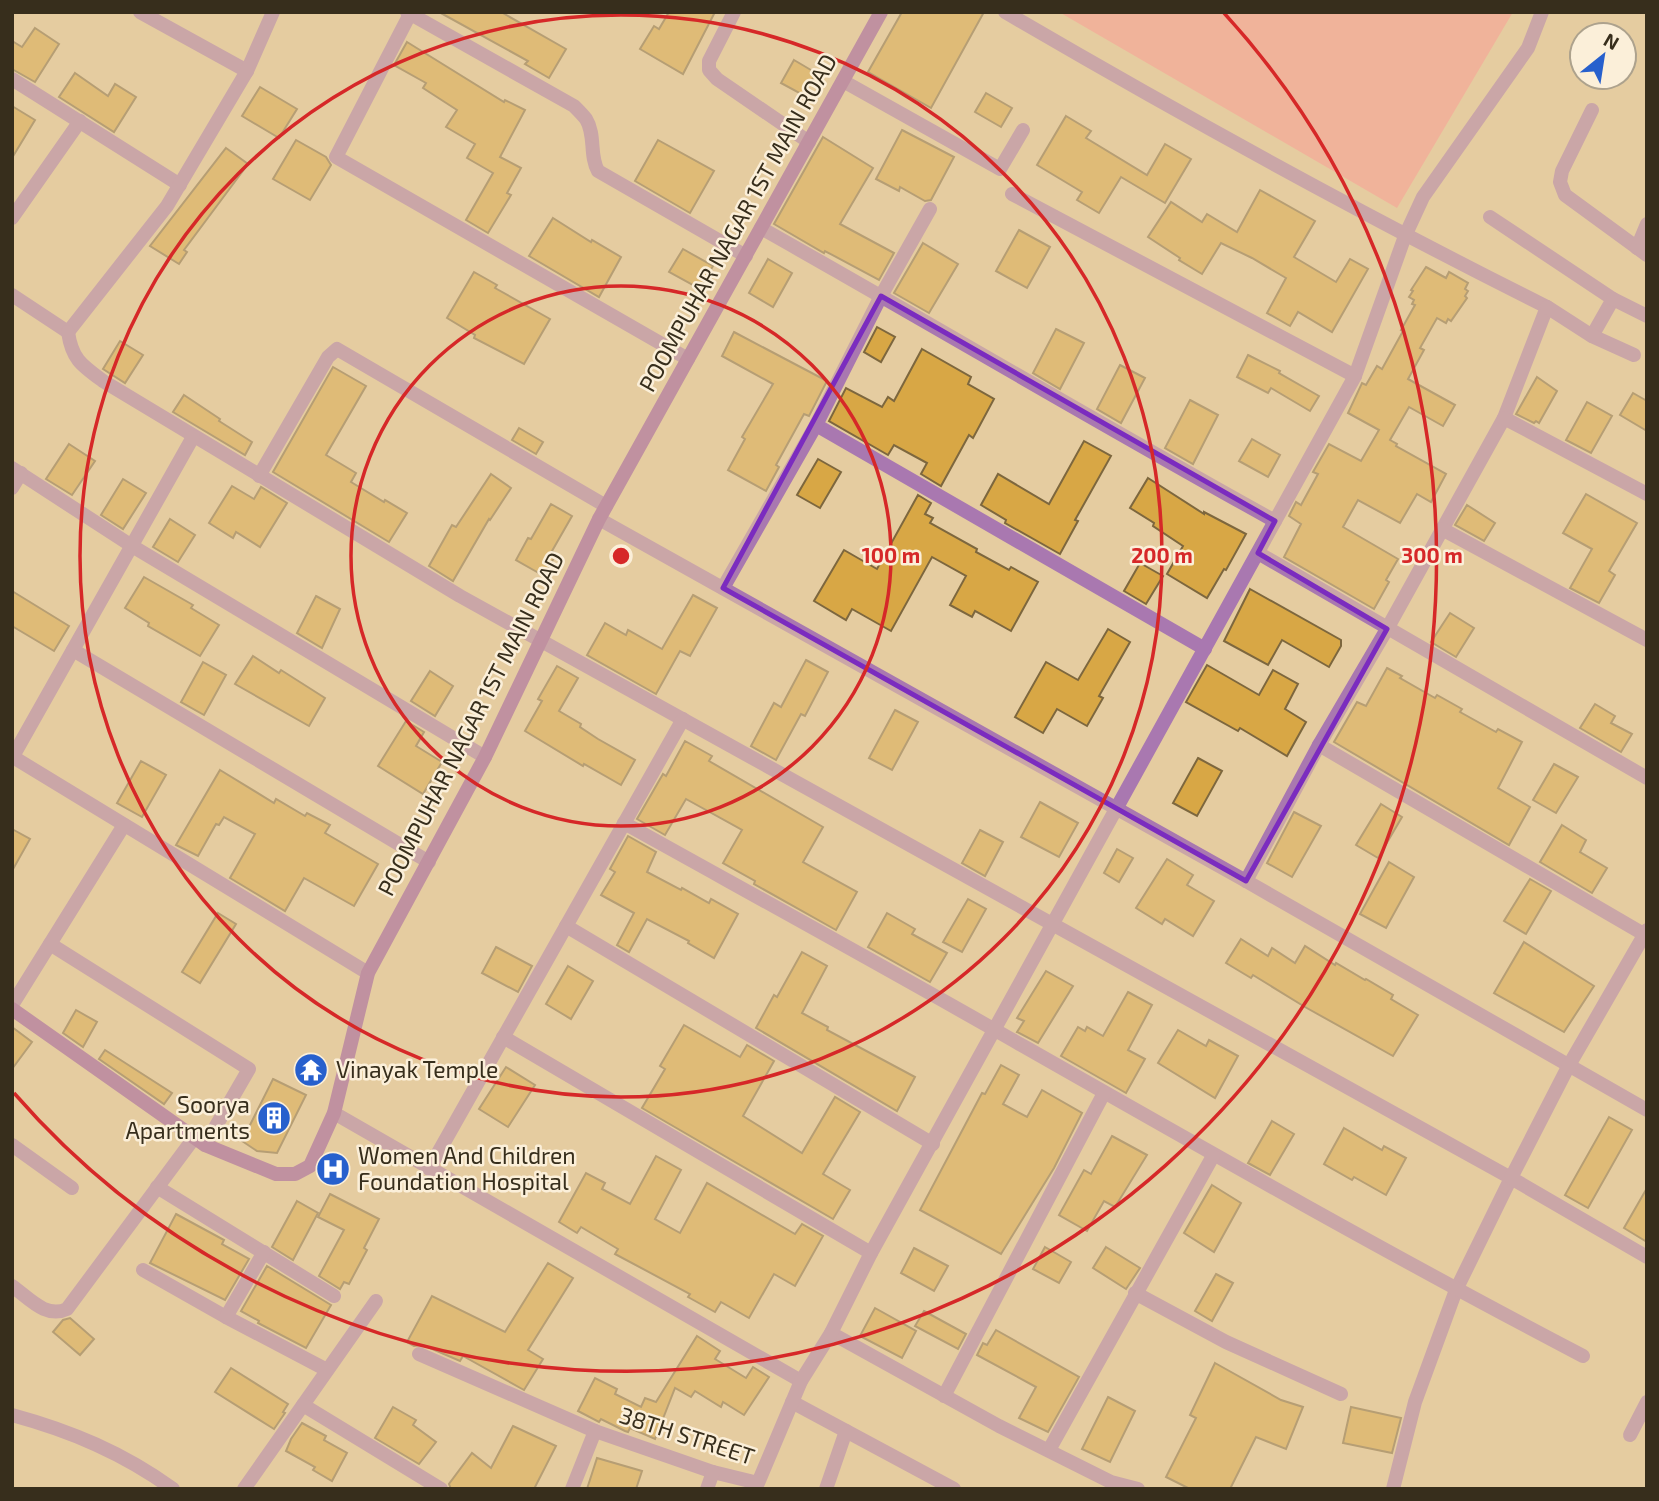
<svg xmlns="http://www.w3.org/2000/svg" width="1659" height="1501" font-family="'Exo 2',sans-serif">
<rect width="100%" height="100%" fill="#e5cca0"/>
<path fill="#fd9593" d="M1059 12H1513L1397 208Z"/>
<g fill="#d8a745" stroke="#7d673e" stroke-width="2">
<path d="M439 12H501L566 49 549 78 525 64 528 61Z"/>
<path d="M669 12H715L683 74 640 49 654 26 659 29Z"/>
<path d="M902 12H984L931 108 868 72Z"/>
<path d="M35 28 59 44 35 82 12 69V41L22 47Z"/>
<path d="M407 42 504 102 505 100 525 110 500 157 521 168 507 193 511 195 488 233 466 220 493 173 467 158 475 144 446 127 457 110 423 88 426 83 394 65Z"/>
<path d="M794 60 816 73 803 95 781 83Z"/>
<path d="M75 73 108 96 115 84 136 97 114 132 59 97Z"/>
<path d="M260 87 297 109 279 138 242 116Z"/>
<path d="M986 93 1012 108 1001 127 975 112Z"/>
<path d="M12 106 35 120 12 158Z"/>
<path d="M1066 116 1091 131 1086 138 1147 175 1165 144 1191 159 1165 203 1121 177 1099 213 1077 200 1082 192 1037 165Z"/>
<path d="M902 130 954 157 931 200 925 201 900 187 899 191 876 179Z"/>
<path d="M823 137 873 168 840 224 894 253 879 280 825 251 824 253 774 224Z"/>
<path d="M296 140 326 157 331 165 310 200 273 179Z"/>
<path d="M658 140 714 171 690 213 635 181Z"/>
<path d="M226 148 248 164 184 250 187 252 179 264 150 246Z"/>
<path d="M1260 190 1315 221 1294 257 1336 282 1350 259 1368 269 1332 332 1298 312 1290 326 1267 313 1286 278 1252 258 1221 243 1202 274 1179 260 1180 258 1148 237 1171 202 1202 222 1207 214 1237 232Z"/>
<path d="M553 218 591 242 592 240 621 257 599 297 529 256Z"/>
<path d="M1019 230 1050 247 1027 288 996 271Z"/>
<path d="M923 243 958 264 929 313 894 293Z"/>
<path d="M683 249 713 266 700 289 669 272Z"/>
<path d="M768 259 792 273 773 307 749 293Z"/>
<path d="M1426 267 1446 278 1449 272 1468 283 1465 289 1468 291 1465 296 1467 298 1451 321 1448 319 1446 323 1437 318 1420 348 1424 350 1408 379 1455 405 1443 426 1409 407 1390 440 1397 444 1396 446 1446 474 1431 502 1417 494 1400 523 1358 500 1343 527 1398 559 1386 580 1389 582 1374 609 1284 557 1301 524 1289 516 1296 502 1301 505 1318 474 1313 472 1329 444 1361 461 1379 430 1348 413 1362 383 1366 385 1377 366 1382 369 1403 331 1401 330 1415 305 1412 304 1414 300 1409 297 1413 291 1411 290Z"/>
<path d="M474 272 497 285 495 288 550 319 524 364 474 338 475 335 447 318Z"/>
<path d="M877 327 895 337 881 362 864 352Z"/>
<path d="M1056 329 1084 343 1060 389 1033 373Z"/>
<path d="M734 332 827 381 809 416 804 414 776 465 779 467 766 491 728 470 745 439 742 437 773 384 722 356Z"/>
<path d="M120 341 143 355 125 383 103 369Z"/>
<path d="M922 349 971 377 968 384 994 399 973 438 969 435 941 486 921 474 927 463 894 445 888 455 829 421 846 388 882 407 888 397 894 401Z"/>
<path d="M1248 355 1280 371 1279 373 1319 396 1310 411 1271 388 1268 393 1237 377Z"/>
<path d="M1120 365 1145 378 1121 423 1097 409Z"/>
<path d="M333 367 366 386 326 455 356 473 351 482 384 502 385 500 407 513 389 542 273 472Z"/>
<path d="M1537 377 1557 391 1539 423 1536 421 1534 423 1516 414Z"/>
<path d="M1633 393 1647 401V431L1620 415Z"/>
<path d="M184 395 220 419 219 421 252 442 245 455 173 412Z"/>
<path d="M1190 400 1218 415 1193 464 1165 448Z"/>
<path d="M1587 402 1612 416 1591 453 1566 440Z"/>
<path d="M519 428 543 442 536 454 512 440Z"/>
<path d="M1252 439 1280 455 1268 477 1239 461Z"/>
<path d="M1084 441 1111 456 1075 520 1078 521 1060 554 1005 523 1006 520 981 505 998 474 1049 504Z"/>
<path d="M69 444 95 461 72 495 46 479Z"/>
<path d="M818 459 841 472 820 508 797 495Z"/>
<path d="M491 474 511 488 490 520 489 519 453 581 429 566 452 525 456 527Z"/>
<path d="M1148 478 1204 514V512L1246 534 1226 570 1224 569 1207 598 1167 574 1183 546 1153 526 1154 523 1130 508Z"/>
<path d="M123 479 146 493 123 529 101 515Z"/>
<path d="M232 486 254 499 261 487 287 503 260 547 236 532 233 538 209 523Z"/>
<path d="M1586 494 1637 523 1609 571 1615 575 1599 603 1570 588 1592 549 1563 533Z"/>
<path d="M918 495 931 503 925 514 933 518 930 523 977 549 976 552 1009 570 1011 567 1038 582 1011 631 975 611 972 617 950 605 966 576 932 557 891 631 852 609 846 620 814 601 844 550 877 569Z"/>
<path d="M551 504 572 516 552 551 556 554 544 576 516 560 528 538 531 539Z"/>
<path d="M1467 505 1495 523 1484 541 1455 525Z"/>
<path d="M170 519 195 535 178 562 153 547Z"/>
<path d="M1140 563 1163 576 1146 604 1124 591Z"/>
<path d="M144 577 193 605 191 608 219 625 200 656 148 626 149 623 125 608Z"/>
<path d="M1250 589 1341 640V646L1329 667 1282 640 1268 665 1224 641Z"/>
<path d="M12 591 69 626 54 651 12 626Z"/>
<path d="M693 595 717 608 690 656 680 651 656 694 587 655 605 623 626 635 628 630 662 649Z"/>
<path d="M316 596 340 609 322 648 297 633Z"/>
<path d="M1450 613 1474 628 1456 657 1431 642Z"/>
<path d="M1108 629 1130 642 1099 696 1103 698 1087 726 1057 709 1043 733 1015 717 1046 662 1078 680Z"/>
<path d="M253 656 279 673 281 670 325 698 309 726 235 684Z"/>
<path d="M806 660 828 672 805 716 801 714 776 760 751 746 774 703 781 707Z"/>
<path d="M203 662 226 675 204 715 181 702Z"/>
<path d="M1207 665 1259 695 1273 670 1298 684 1285 709 1306 722 1287 756 1240 728 1238 731 1186 702Z"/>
<path d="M557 666 578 678 559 711 581 724 580 727 598 739 635 760 621 785 584 764 583 766 525 731 542 701 538 699Z"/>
<path d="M1387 668 1402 676 1400 678 1435 698 1437 695 1462 709 1460 712 1496 732 1498 729 1522 742 1498 788 1530 807 1509 845 1334 742 1357 702 1366 706Z"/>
<path d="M430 671 453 686 435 716 411 701Z"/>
<path d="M1595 704 1615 716 1611 723 1632 734 1621 752 1580 728Z"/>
<path d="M895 710 918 722 892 770 869 758Z"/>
<path d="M406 721 424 732 416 746 442 762 423 794 378 766Z"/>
<path d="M685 741 712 756 709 761 823 827 803 862 857 892 836 930 754 884 755 881 723 863 742 830 686 799 665 835 637 819 663 774 666 776Z"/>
<path d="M1198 758 1222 771 1197 816 1173 803Z"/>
<path d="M141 761 166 775 142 817 117 803Z"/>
<path d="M1554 764 1578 777 1556 813 1533 800Z"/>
<path d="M220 770 274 803 276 799 305 816 307 813 330 825 325 833 378 864 354 906 304 878 285 911 230 878 255 834 224 817 219 825 216 824 198 856 176 845Z"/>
<path d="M1040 802 1078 823 1059 857 1021 837Z"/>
<path d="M1381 804 1402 817 1378 858 1356 845Z"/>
<path d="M1294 812 1321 826 1292 877 1267 863Z"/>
<path d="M1562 825 1586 840 1580 852 1607 868 1592 893 1540 862Z"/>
<path d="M12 829 30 839 12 871Z"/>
<path d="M980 830 1003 842 985 876 962 863Z"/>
<path d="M628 836 656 852 647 872 681 890 682 888 709 903 711 899 738 914 714 958 688 943 689 941 647 919 629 952 617 945 634 913 601 895 615 872 610 869Z"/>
<path d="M1117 849 1133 858 1119 882 1104 873Z"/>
<path d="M1167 859 1193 875 1187 885 1214 901 1193 936 1165 919 1162 924 1136 908Z"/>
<path d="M1389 862 1414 877 1386 928 1360 914Z"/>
<path d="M1530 879 1551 891 1526 934 1504 921Z"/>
<path d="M968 899 986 909 962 952 943 942Z"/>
<path d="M218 913 236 924 200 983 182 972Z"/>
<path d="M887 913 915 929 912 934 947 953 930 982 868 947Z"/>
<path d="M1241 939 1268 956 1272 948 1295 963 1305 946 1335 965 1336 963 1365 980 1366 979 1393 995 1391 999 1418 1015 1393 1056 1305 1007 1253 975 1251 978 1226 963Z"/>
<path d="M1524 942 1594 986 1564 1032 1494 993Z"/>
<path d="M496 947 532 966 518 992 482 973Z"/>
<path d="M802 952 827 966 802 1013 828 1027 827 1030 915 1077 897 1111 756 1028 774 995 777 997Z"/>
<path d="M568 966 593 981 571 1019 546 1004Z"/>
<path d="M1046 971 1073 986 1038 1043 1017 1032 1024 1021 1017 1018Z"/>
<path d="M1128 992 1152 1005 1128 1050 1145 1059 1126 1093 1061 1056 1078 1027 1085 1031 1087 1027 1103 1036Z"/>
<path d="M76 1010 97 1022 83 1047 63 1033Z"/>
<path d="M684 1025 740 1057 747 1045 774 1061 743 1116 802 1153 835 1097 860 1112 823 1174 850 1190 833 1219 642 1108 665 1069 660 1066Z"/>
<path d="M12 1027 32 1042 12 1069Z"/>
<path d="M1178 1030 1206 1046 1209 1040 1238 1056 1215 1098 1158 1063Z"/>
<path d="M105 1050 172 1093 164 1104 99 1059Z"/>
<path d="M1001 1065 1019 1075 1003 1104 1027 1117 1042 1090 1082 1113 1054 1168 1001 1254 920 1210 982 1093 985 1094Z"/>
<path d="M506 1067 535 1085 508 1127 479 1109Z"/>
<path d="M273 1079 306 1095 277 1153 257 1151 242 1141Z"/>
<path d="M1609 1117 1632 1130 1588 1208 1565 1195Z"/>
<path d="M1272 1121 1294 1134 1270 1175 1248 1163Z"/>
<path d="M1344 1128 1382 1150 1384 1146 1406 1158 1386 1195 1354 1177 1352 1180 1324 1164Z"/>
<path d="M1112 1136 1147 1155 1115 1207 1104 1201 1087 1231 1059 1215 1084 1170 1091 1174Z"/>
<path d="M656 1156 681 1170 655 1219 680 1233 707 1183 795 1234 802 1224 823 1236 795 1286 774 1274 749 1318 721 1302 715 1312 688 1297 690 1294 615 1254 618 1249 581 1227 577 1233 559 1222 586 1173 605 1183 602 1189 630 1204Z"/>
<path d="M1212 1185 1241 1203 1214 1252 1184 1233Z"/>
<path d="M1647 1188V1242L1624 1228Z"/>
<path d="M330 1194 379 1219 364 1248 367 1250 349 1284 344 1282 340 1289 319 1276 344 1230 318 1217Z"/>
<path d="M297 1201 318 1213 293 1260 272 1247Z"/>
<path d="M176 1214 224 1240 222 1244 249 1259 225 1300 150 1263Z"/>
<path d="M1045 1247 1071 1262 1059 1283 1033 1269Z"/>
<path d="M1106 1247 1140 1268 1126 1289 1093 1268Z"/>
<path d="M914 1248 948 1266 934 1291 901 1273Z"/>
<path d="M548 1263 573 1278 528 1350 543 1359 524 1390 463 1356 460 1361 423 1345 414 1346 407 1342 432 1296 505 1332Z"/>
<path d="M267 1266 331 1305 306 1348 258 1323 259 1321 241 1311Z"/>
<path d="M1216 1274 1233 1283 1212 1321 1195 1311Z"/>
<path d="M875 1308 916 1331 902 1358 860 1336Z"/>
<path d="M924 1311 966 1334 958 1349 915 1326Z"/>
<path d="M70 1318 94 1339 80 1355 53 1332 63 1320Z"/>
<path d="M996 1330 1079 1377 1048 1432 1019 1418 1036 1387 977 1355 983 1343 987 1345Z"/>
<path d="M697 1336 720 1351 715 1359 746 1378 753 1367 769 1377 744 1415 723 1402 721 1407 695 1391 691 1397 675 1388 655 1439 630 1428 628 1432 625 1431 601 1419 599 1422 578 1411 595 1378 617 1389 615 1394 641 1407 645 1398 656 1402Z"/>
<path d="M1215 1363 1281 1400 1303 1407 1286 1449 1256 1437 1230 1489H1190L1166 1477 1196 1418 1190 1415Z"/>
<path d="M231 1368 288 1404 283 1412 285 1413 274 1429 215 1392Z"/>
<path d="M1108 1397 1135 1411 1110 1462 1082 1449Z"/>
<path d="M393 1407 416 1420 413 1425 436 1442 419 1464 375 1438Z"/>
<path d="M1351 1407 1401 1418 1392 1453 1343 1443Z"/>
<path d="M302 1423 326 1436 324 1440 347 1453 332 1481 313 1470 315 1467 286 1451 291 1439Z"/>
<path d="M513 1426 556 1446 534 1489H451L449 1484 472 1453 491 1468Z"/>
<path d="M597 1458 642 1471 636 1489H587Z"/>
</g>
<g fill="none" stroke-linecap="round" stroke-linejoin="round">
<g stroke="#a978b0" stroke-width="14">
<path d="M140 12 247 71"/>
<path d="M407 12 574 106C578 110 583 115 586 119 596 135 589 155 598 171L746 256"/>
<path d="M734 12 709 61V70L717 79 809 142"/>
<path d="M1005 12C1183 116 1363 215 1547 307L1504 418 1387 629 1319 745 1246 881"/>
<path d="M410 14 336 157 688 359"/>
<path d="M12 79 180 185"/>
<path d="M843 81 1000 169 1023 130"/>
<path d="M1592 110 1562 171 1560 182 1565 195 1647 255"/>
<path d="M1012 194 1355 376"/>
<path d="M1490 217 1613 299 1592 336"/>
<path d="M12 218 80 121"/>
<path d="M761 228C933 325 1103 426 1275 521"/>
<path d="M1637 248 1647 224"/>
<path d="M12 295 68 332 167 206 247 71 273 12"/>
<path d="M1613 299 1647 316"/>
<path d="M1547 307 1592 336 1634 355"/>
<path d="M68 332C72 359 81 365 103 381L460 596 1511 1178 1456 1290 1415 1402 1393 1489"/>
<path d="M1504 418 1647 494"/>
<path d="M816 425 1205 649"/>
<path d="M12 468 132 546 485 757"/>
<path d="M259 476 328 357 337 349 606 506"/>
<path d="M12 488 21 473"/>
<path d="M599 519 1246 881 1647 1110"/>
<path d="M1442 529 1647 640"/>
<path d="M1258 553 1647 778"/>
<path d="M723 588 816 425 881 296 930 209"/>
<path d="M73 650 429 862"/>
<path d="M1319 745 1647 936"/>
<path d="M13 757 368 973"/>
<path d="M12 758 193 437"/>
<path d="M624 823C748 892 872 960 995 1030 1190 1141 1384 1252 1583 1356"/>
<path d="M566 926 933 1144"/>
<path d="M1647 930 1568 1067 1511 1178 1647 1257"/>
<path d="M50 944 249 1069 205 1145"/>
<path d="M12 1005 124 825"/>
<path d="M503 1037 871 1253"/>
<path d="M334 1113 801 1381"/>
<path d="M12 1145 72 1188"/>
<path d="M429 1169 683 719"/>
<path d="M157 1187 334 1296"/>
<path d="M143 1270 226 1317 327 1370"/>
<path d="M12 1286C29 1298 46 1319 67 1309L194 1138"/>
<path d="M1135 1293 1226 1342 1341 1394"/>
<path d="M226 1317 264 1252"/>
<path d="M831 1333 999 1426 1111 1482 1138 1489"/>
<path d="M419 1354 595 1431"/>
<path d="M944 1396 1104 1093"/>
<path d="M792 1402 846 1431"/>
<path d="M303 1405 376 1301"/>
<path d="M12 1415C71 1431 123 1453 173 1489"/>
<path d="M1630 1435 1647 1402"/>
<path d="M1049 1450 1213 1156"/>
<path d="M244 1489 303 1405 441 1489"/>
<path d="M572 1489 595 1431 713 1472 758 1483 801 1381 831 1333 871 1253 1355 376 1405 236 1423 197 1528 48 1542 12"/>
<path d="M707 1489 713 1472"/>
<path d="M826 1489 846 1431 954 1489"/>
</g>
<path stroke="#934a9f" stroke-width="14" d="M12 1009 205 1145 276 1174H295L310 1166 334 1113 368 973 485 757 599 519 881 12"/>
</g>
<path d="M0 0H1659V1501H0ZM881 296 1275 521 1258 553 1387 629 1246 881 723 588Z" fill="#e5cca0" fill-opacity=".55" fill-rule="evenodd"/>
<path fill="none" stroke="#7b2cbf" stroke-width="5" stroke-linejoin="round" d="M881 296 1275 521 1258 553 1387 629 1246 881 723 588Z"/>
<g fill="none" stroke="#d62828" stroke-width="3.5">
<circle cx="621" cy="556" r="270"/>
<circle cx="621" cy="556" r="541"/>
<path d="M1224 13A811 811 0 1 1 14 1093"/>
</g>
<defs>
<g id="temple-disc" transform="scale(1.75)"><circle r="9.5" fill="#2760cd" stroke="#fbefd9"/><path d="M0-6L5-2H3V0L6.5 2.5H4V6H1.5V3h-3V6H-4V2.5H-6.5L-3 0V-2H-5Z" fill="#fff"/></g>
<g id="building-disc" transform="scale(1.75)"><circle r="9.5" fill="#2760cd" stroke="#fbefd9"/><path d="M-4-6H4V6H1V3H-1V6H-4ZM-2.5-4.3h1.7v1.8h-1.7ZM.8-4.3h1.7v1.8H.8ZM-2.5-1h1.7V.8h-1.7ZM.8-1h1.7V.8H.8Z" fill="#fff"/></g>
<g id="hospital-disc" transform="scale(1.75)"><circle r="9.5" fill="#2760cd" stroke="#fbefd9"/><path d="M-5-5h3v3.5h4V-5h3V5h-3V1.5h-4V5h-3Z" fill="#fff"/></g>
</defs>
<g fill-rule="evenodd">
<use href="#temple-disc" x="311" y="1070"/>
<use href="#building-disc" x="274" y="1118"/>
<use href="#hospital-disc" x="333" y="1169"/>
</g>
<g text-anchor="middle" stroke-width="5" stroke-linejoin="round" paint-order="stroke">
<g font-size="23" fill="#372e1c" stroke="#fbefd9">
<text transform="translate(738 223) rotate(-61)" y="8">POOMPUHAR NAGAR 1ST MAIN ROAD</text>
<text transform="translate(471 724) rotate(-63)" y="8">POOMPUHAR NAGAR 1ST MAIN ROAD</text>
<text transform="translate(687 1436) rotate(18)" y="8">38TH STREET</text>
</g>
<g font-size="23" fill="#372e1c" stroke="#fbefd9" text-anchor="start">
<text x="336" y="1078">Vinayak Temple</text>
<text x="250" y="1113" text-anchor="end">Soorya<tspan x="250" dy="26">Apartments</tspan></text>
<text x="358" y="1164">Women And Children<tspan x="358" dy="26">Foundation Hospital</tspan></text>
</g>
</g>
<circle cx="621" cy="556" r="10" fill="#d62828" stroke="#fbefd9" stroke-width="3.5"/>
<g font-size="21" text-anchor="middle" font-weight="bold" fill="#d62828" stroke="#fbefd9" stroke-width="5" stroke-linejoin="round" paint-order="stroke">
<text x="891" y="563">100 m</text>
<text x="1162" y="563">200 m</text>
<text x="1432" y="563">300 m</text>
</g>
<rect width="1659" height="1501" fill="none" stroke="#372e1c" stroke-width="28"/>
<g transform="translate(1603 56) rotate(30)"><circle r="33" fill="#fbefd9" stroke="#ada28d" stroke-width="2"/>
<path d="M0-5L12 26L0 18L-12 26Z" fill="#2760cd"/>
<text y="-10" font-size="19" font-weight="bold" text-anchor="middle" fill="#372e1c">N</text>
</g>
</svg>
